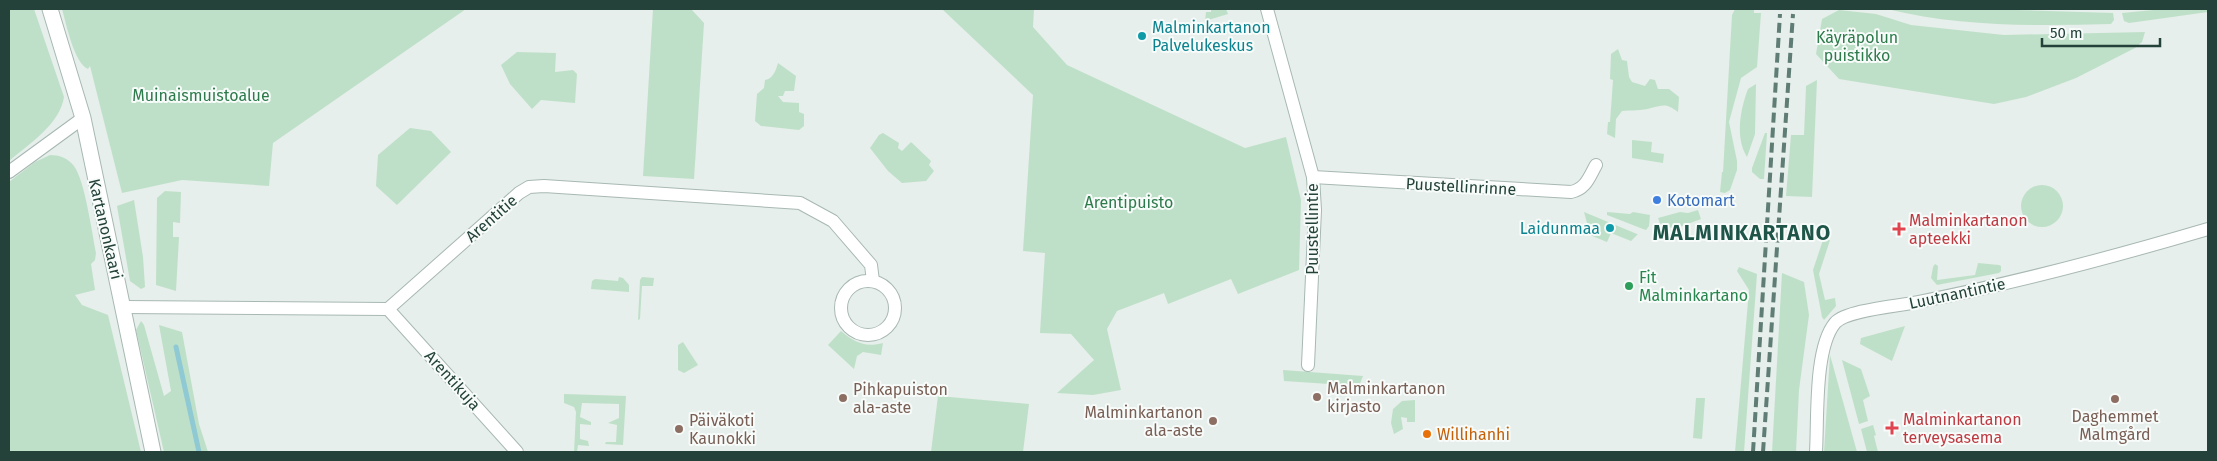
<svg xmlns="http://www.w3.org/2000/svg" width="2217" height="461" font-family="'Fira Sans',sans-serif">
<rect width="100%" height="100%" fill="#e6efeb"/>
<g fill="#bfe0c8">
<path d="M9 9H34L64 97C60 124 29 144 9 161Z"/>
<path d="M62 9H466L273 143 269 186 182 180 122 193 90 66 88 69C74 63 66 23 62 9Z"/>
<path d="M653 9H691L704 23 694 179 643 176Z"/>
<path d="M942 9H1034L1033 27 1067 65 1245 148 1286 137 1301 200 1299 270 1238 294 1231 279 1168 304 1164 293 1117 311 1107 329 1121 390 1093 395 1057 393 1094 360 1071 334 1040 333 1045 253 1023 251 1033 95Z"/>
<path d="M1211 9H1226L1228 14 1205 21 1206 12H1211Z"/>
<path d="M1735 9H1754V13H1761L1757 67 1741 78 1729 122 1737 161V170L1730 190 1725 193 1720 192 1722 172H1723L1732 15Z"/>
<path d="M1887 9H1981L2113 13 2114 20 2111 24C2036 26 1960 27 1887 9Z"/>
<path d="M2164 9H2208V12L2129 23 2124 21 2122 13Z"/>
<path d="M1839 10 1876 14 1911 25 2004 35 2145 32 2142 42 2135 48 2076 78 2026 97 1994 104 1839 79 1816 54 1822 19Z"/>
<path d="M1618 49 1622 60 1627 61 1629 77 1632 82 1645 86 1650 79 1655 80 1658 89H1669L1679 97 1678 112C1666 103 1664 105 1651 108 1642 111 1631 110 1622 111L1616 119 1615 138 1607 134 1608 122H1610L1613 80 1610 79 1611 54Z"/>
<path d="M517 52 556 53 555 72 573 70 577 74 575 103 541 100 532 109 510 84 501 65Z"/>
<path d="M778 63 796 76 794 91H785L783 96H778L783 102 799 103V112L804 114V126L799 130 761 126 755 121 757 94 764 88 765 80C773 79 776 70 778 63Z"/>
<path d="M1817 80 1812 197 1786 196 1791 135H1804L1806 86Z"/>
<path d="M1756 84 1755 134 1747 157C1735 138 1740 110 1748 89Z"/>
<path d="M410 128 431 131 451 152 397 205 376 186 378 155Z"/>
<path d="M883 133 899 143 898 148 902 151 911 142 931 161 929 165 934 171 926 181 902 183 888 171 870 148 879 135Z"/>
<path d="M1765 133H1767L1764 179H1760L1752 172V168Z"/>
<path d="M1632 140 1652 142 1651 152 1664 154 1663 163 1632 158Z"/>
<path d="M50 155C59 155 68 158 74 166 85 181 92 233 96 253L95 260 91 264 95 290 75 295 82 305 108 315 141 452H9V182L35 162Z"/>
<circle cx="2042" cy="206" r="21"/>
<path d="M165 191 181 192 180 223 173 222V237H179L176 291 156 285 157 198Z"/>
<path d="M134 200 143 257 145 287 141 289 130 281 117 206Z"/>
<path d="M1698 210 1701 219 1677 228 1661 227 1658 218 1680 212 1688 213Z"/>
<path d="M1584 212 1637 234H1638L1631 241 1611 233 1607 242 1585 233 1587 223Z"/>
<path d="M1607 212 1630 214 1633 212 1650 215 1649 226 1646 230 1643 229 1607 215Z"/>
<path d="M1823 240H1830L1819 274 1825 300 1835 298 1836 306 1824 320 1822 317 1813 270Z"/>
<path d="M1978 263 1999 265 2001 266V271L1999 273 1937 285 1931 278 1933 267 1935 264 1938 266 1937 280 1975 275Z"/>
<path d="M1739 267 1757 274 1744 452H1735L1749 290 1737 271Z"/>
<path d="M1782 273 1804 282 1809 315 1799 390 1796 452H1772Z"/>
<path d="M619 277 623 278 629 285V292L591 289 592 281 595 279 618 281Z"/>
<path d="M642 277 654 278 653 286H642L640 319 638 320 640 280Z"/>
<path d="M141 321 144 325 164 396 171 391 159 325 182 332 199 424 208 452H164L136 330Z"/>
<path d="M1905 326 1892 361 1860 344 1861 338Z"/>
<path d="M841 331C854 342 865 348 883 343L881 355 863 352 857 356 854 369 828 345Z"/>
<path d="M683 342 698 365 684 373 678 370V345Z"/>
<path d="M1830 355 1857 452H1824Z"/>
<path d="M1842 360 1861 369 1870 396 1863 400 1868 421 1859 424Z"/>
<path d="M1283 370 1363 376 1359 386 1284 381Z"/>
<path d="M564 394 626 396 623 445 605 444 606 442H616L617 425 608 423 619 418V404L582 403 580 417 591 422V425L580 424V439L588 441 589 446 578 445 577 452H574L576 412 574 407 564 403Z"/>
<path d="M938 396 1029 404 1023 452H931Z"/>
<path d="M1696 398H1705L1702 439 1693 438Z"/>
<path d="M1415 400V422H1407V418L1401 417 1403 429 1394 434 1391 423 1393 409 1402 401Z"/>
<path d="M1873 425 1876 435 1874 436 1878 452H1867L1861 429Z"/>
</g>
<g fill="none" stroke-linecap="round" stroke-linejoin="round">
<path stroke="#8ec9d4" stroke-width="5" d="M176 347 199 452"/>
<g stroke="#a8b8b2" stroke-width="14">
<g id="minor">
<path d="M1267 9 1313 177 1315 210 1308 365"/>
<path d="M9 172 83 118"/>
<path d="M1313 177 1571 192C1586 189 1589 177 1596 165"/>
<circle cx="868" cy="308" r="27"/>
<path d="M124 307 388 309 519 193 529 187 544 186 800 203 833 221 871 265 873 281"/>
<path d="M388 309 517 452"/>
<path d="M1816 452C1818 419 1814 348 1835 323 1846 310 1899 306 1918 302 2016 283 2113 257 2208 229"/>
</g>
</g>
<g stroke="#a8b8b2" stroke-width="17">
<path id="tertiary" d="M50 9 83 118 153 452"/>
</g>
<use href="#minor" stroke="#fff" stroke-width="12"/>
<use href="#tertiary" stroke="#fff" stroke-width="15"/>
<g stroke="#5f7d75" stroke-width="4" stroke-dasharray="10 5" stroke-linecap="butt">
<path d="M1753 452 1780 14"/>
<path d="M1763 452 1793 14"/>
</g>
</g>
<g fill="#0f9aa8" stroke="#f7fbf9" stroke-width="2">
<circle cx="1142" cy="36" r="5"/>
<circle cx="1610" cy="228" r="5"/>
</g>
<circle fill="#3f7fe0" stroke="#f7fbf9" stroke-width="2" cx="1657" cy="200" r="5"/>
<g fill="#e0444e" stroke="#f7fbf9" stroke-width="2">
<path d="M1896.5 221.5h5v5h5v5h-5v5h-5v-5h-5v-5h5z"/>
<path d="M1889.5 420.5h5v5h5v5h-5v5h-5v-5h-5v-5h5z"/>
</g>
<circle fill="#2e9e5b" stroke="#f7fbf9" stroke-width="2" cx="1629" cy="286" r="5"/>
<g fill="#8d6e63" stroke="#f7fbf9" stroke-width="2">
<circle cx="1317" cy="397" r="5"/>
<circle cx="843" cy="398" r="5"/>
<circle cx="2115" cy="399" r="5"/>
<circle cx="1213" cy="421" r="5"/>
<circle cx="679" cy="429" r="5"/>
</g>
<circle fill="#e8710a" stroke="#f7fbf9" stroke-width="2" cx="1427" cy="434" r="5"/>
<g text-anchor="middle" stroke-width="4" stroke-linejoin="round" paint-order="stroke">
<g font-size="16" fill="#0d838f" stroke="#f7fbf9" text-anchor="start">
<text x="1152" y="33">Malminkartanon<tspan x="1152" dy="18">Palvelukeskus</tspan></text>
<text x="1600" y="234" text-anchor="end">Laidunmaa</text>
</g>
<g font-size="16" fill="#2d7a4b" stroke="#f7fbf9">
<text x="1857" y="43">Käyräpolun<tspan x="1857" dy="18">puistikko</tspan></text>
<text x="201" y="101">Muinaismuistoalue</text>
<text x="1129" y="208">Arentipuisto</text>
</g>
<g font-size="16" fill="#24423a" stroke="#f7fbf9">
<text transform="translate(1461 186) rotate(3)" y="6">Puustellinrinne</text>
<text transform="translate(491 218) rotate(-41)" y="6">Arentitie</text>
<text transform="translate(106 229) rotate(77)" y="6">Kartanonkaari</text>
<text transform="translate(1312 229) rotate(-90)" y="6">Puustellintie</text>
<text transform="translate(1957 293) rotate(-12)" y="6">Luutnantintie</text>
<text transform="translate(453 380) rotate(48)" y="6">Arentikuja</text>
</g>
<g font-size="16" fill="#366cbe" stroke="#f7fbf9" text-anchor="start">
<text x="1667" y="206">Kotomart</text>
</g>
<g font-size="16" fill="#be3a42" stroke="#f7fbf9" text-anchor="start">
<text x="1909" y="226">Malminkartanon<tspan x="1909" dy="18">apteekki</tspan></text>
<text x="1903" y="425">Malminkartanon<tspan x="1903" dy="18">terveysasema</tspan></text>
</g>
<g font-size="16" fill="#27864d" stroke="#f7fbf9" text-anchor="start">
<text x="1639" y="283">Fit<tspan x="1639" dy="18">Malminkartano</tspan></text>
</g>
<g font-size="16" fill="#785e54" stroke="#f7fbf9" text-anchor="start">
<text x="1327" y="394">Malminkartanon<tspan x="1327" dy="18">kirjasto</tspan></text>
<text x="853" y="395">Pihkapuiston<tspan x="853" dy="18">ala-aste</tspan></text>
<text x="1203" y="418" text-anchor="end">Malminkartanon<tspan x="1203" dy="18">ala-aste</tspan></text>
<text x="2115" y="422" text-anchor="middle">Daghemmet<tspan x="2115" dy="18">Malmgård</tspan></text>
<text x="689" y="426">Päiväkoti<tspan x="689" dy="18">Kaunokki</tspan></text>
</g>
<g font-size="16" fill="#c56008" stroke="#f7fbf9" text-anchor="start">
<text x="1437" y="440">Willihanhi</text>
</g>
<g font-size="21" font-weight="bold" letter-spacing="1" fill="#1f5548" stroke="#f7fbf9">
<text x="1742" y="240">MALMINKARTANO</text>
</g>
</g>
<rect width="2217" height="461" fill="none" stroke="#24423a" stroke-width="20"/>
<path d="M2042 38v8h118v-8" fill="none" stroke="#24423a" stroke-width="2.5"/>
<text x="2050" y="38" font-size="15" fill="#24423a" stroke="#f7fbf9" stroke-width="4" paint-order="stroke">50 m</text>
</svg>
